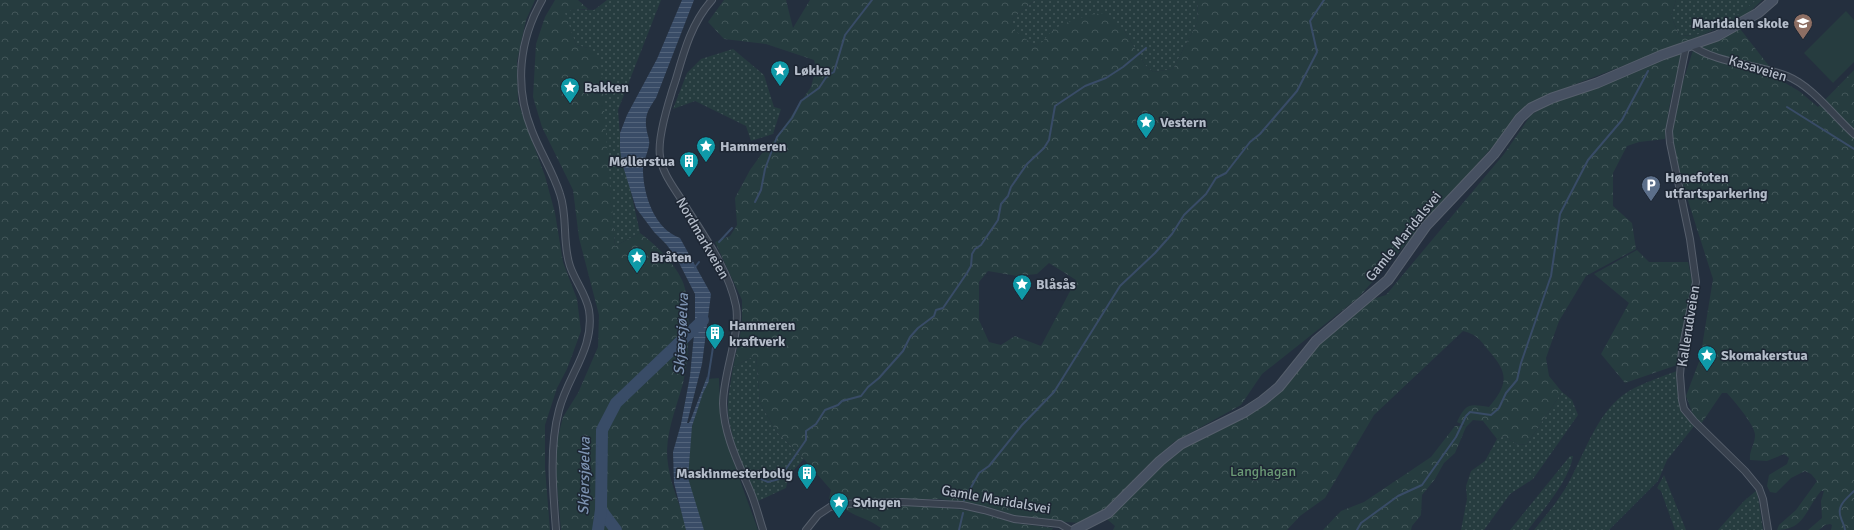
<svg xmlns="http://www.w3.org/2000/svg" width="1854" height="530" font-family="Signika,sans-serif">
<defs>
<pattern id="grass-dots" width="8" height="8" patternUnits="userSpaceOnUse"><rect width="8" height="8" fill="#263c3f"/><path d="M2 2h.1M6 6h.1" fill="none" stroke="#435659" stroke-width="1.8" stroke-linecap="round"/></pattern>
<pattern id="forest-crowns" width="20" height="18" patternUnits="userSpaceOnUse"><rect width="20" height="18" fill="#263c3f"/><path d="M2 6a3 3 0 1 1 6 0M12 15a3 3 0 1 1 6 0" fill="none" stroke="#435659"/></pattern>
<pattern id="water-rules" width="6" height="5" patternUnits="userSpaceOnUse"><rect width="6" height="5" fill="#394c67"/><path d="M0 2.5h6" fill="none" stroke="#53647b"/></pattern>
</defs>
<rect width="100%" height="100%" fill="#242f3e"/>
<g fill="url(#grass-dots)">
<path d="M607 0H661L618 110 621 147 640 233 615 246 609 179 588 48 576 45 564 12 574 9 594 10Z"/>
<path d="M1035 0H1198L1197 23 1173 69 1153 72 1145 65 1124 30H1053L1043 43 1035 46 1013 30 1012 19Z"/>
<path d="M1676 0H1756C1746 11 1710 33 1695 35 1691 36 1684 35 1679 35L1671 16Z"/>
<path d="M733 49 764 75 774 107 781 109 773 134 751 141 746 126 695 101 673 109 687 73 701 59Z"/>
<path d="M756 355 760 403 776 431 804 459 789 475 786 488 756 502C746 473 732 444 728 413 727 398 731 382 733 367Z"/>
<path d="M1680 370C1678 398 1677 402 1695 425L1667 460 1658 481 1609 530H1534C1547 514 1561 498 1570 480 1586 450 1598 410 1629 391 1645 382 1663 376 1680 370Z"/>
<path d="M1562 392 1572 400 1578 415 1533 479 1510 494 1484 530H1461L1467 499 1466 486 1471 471 1485 461 1497 439 1504 436 1518 445 1527 444Z"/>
<path d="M1570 456H1573C1569 481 1543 510 1528 530H1510Z"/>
<path d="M1664 475 1686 530H1675L1661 491 1657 488Z"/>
<path d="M1757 490 1763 530H1718L1744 501Z"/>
</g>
<g fill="url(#forest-crowns)" fill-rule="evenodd">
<path d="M0 0H535L526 20 517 61 518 102 545 176 555 213 563 262 577 299 581 331 567 369 557 388 545 425V468L550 530H0Z"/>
<path d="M555 0H578L588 9H574L565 13 576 45 588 48 600 59 615 246 640 233C656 245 673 261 682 280 692 300 689 360 683 383 677 406 668 426 667 451 667 477 680 505 688 530H561L554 452 563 417 578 393 598 347 599 315 579 238 573 190 542 127 533 97 536 44 545 17Z"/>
<path d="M724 0H786L793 28 810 0H1035L1012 19 1014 30 1035 46C1045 42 1046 36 1053 30 1066 21 1089 14 1104 13L1124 30 1145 65 1153 72 1173 69 1197 23 1198 0H1676L1671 16 1679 35C1684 35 1690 36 1695 35 1710 33 1746 11 1756 0H1762L1748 14 1696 38 1560 90 1526 109 1358 298 1262 374 1241 405 1174 442 1144 469 1105 510 1081 523 1017 519 978 507 940 499H829L831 490 804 459 776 431 760 403 756 355 733 367 742 326V300L715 242 730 236 737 225 735 198 750 170 765 149 775 140 811 87 816 68 814 60 766 44 724 39 708 22ZM1049 263 1076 280 1041 346 1015 336 1001 345 989 342 979 320V282L988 271 1017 276 1037 274Z"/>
<path d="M1737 25 1780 80 1799 91 1818 107 1854 70V530H1831L1832 525 1830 524 1825 525 1819 530H1808L1822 518 1821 501 1824 491H1821C1806 508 1805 530 1777 530L1779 525 1796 510 1817 481 1811 474 1805 471 1791 478 1776 493 1770 492 1767 486 1769 475 1787 464 1789 458 1784 454 1767 461 1750 460C1749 450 1755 445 1755 435 1755 425 1734 401 1727 393H1722L1701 424 1693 415 1686 396 1700 359 1713 279 1669 141 1672 116 1695 44Z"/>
<path d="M1687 48C1674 77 1668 108 1665 139L1639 142 1627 146 1613 173V206L1632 223 1636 249 1586 276 1559 321 1546 358 1549 376 1562 392 1527 444 1518 445 1504 436 1497 439 1483 421 1473 420 1466 427 1455 453 1444 463 1435 479 1422 495 1421 515 1412 526 1411 530H1323L1341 511 1364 502 1431 457 1455 426H1465L1457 422C1466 403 1469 404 1489 407 1508 384 1509 374 1489 351 1480 340 1478 335 1463 331L1374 415 1325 498 1300 516 1287 530H1113L1115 526 1108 520 1106 511 1174 449 1272 394 1325 338 1369 300 1386 295 1504 154 1531 115 1558 98Z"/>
<path d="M1637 250 1649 262H1688L1694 290 1680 364 1625 383 1601 354 1629 303 1594 274Z"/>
<path d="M852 505 937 506 977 512 1015 523 1053 528 1052 530H880L881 528C869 519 856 517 843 508Z"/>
</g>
<g fill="#263c3f">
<path d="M1846 11 1854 20V62L1833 83 1804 53Z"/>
<path d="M719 378C719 431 741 481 758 530H702C698 520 691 509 689 499 681 457 693 419 706 379Z"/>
</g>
<path fill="url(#water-rules)" d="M682 0H694L656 98C647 111 644 117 647 132 648 136 650 141 649 145 648 153 642 163 643 172 644 197 655 229 680 238L711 294 702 364 687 423H689L691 419 707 377 709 381 703 393 692 426 688 478 704 530H686L674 483 673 452 681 424 690 376 695 324V294L676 257 666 244 654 232 636 208 622 163 620 149V133L627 115 657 59Z"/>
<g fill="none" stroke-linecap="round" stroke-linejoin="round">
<g stroke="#394c67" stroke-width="2">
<path d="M1787 107 1854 149"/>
<path d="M755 202 761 190 765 169 777 137 792 118 801 101 819 88 827 76 834 72 845 35 872 0"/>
<path d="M719 242 732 228"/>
<path d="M695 267 699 262"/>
<path d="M708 379 714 341"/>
<path d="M749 474 768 482 779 479 806 440V431L816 424 825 410 838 405 842 401 861 396 868 387 879 378 903 351 910 337 918 328 934 316 936 310 943 308 967 273 971 266 972 254 975 249 981 245 998 220 1001 204 1008 196 1011 187 1027 164 1044 148 1049 140 1055 106 1085 86 1106 78 1123 67 1146 48"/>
<path d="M964 500 979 473 989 466 1022 425 1054 392 1120 286 1155 253 1172 234 1184 215 1206 194 1216 178 1226 173 1250 142 1260 134 1297 91 1317 52 1310 21 1324 0"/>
<path d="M959 530 963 513"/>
<path d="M1357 530 1361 523 1398 496 1422 485 1456 437 1466 416 1470 412 1491 415 1499 408 1506 393 1517 380 1521 363 1551 276 1560 214 1588 160 1622 120 1648 71"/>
<path d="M1845 530C1845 526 1842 522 1841 518 1836 506 1846 499 1854 491"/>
</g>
<g stroke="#394c67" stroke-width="12">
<path d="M601 510 616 530"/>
<path d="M598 530 601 510 602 430 616 403 703 320"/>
</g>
<g stroke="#565f6c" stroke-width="8">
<g id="street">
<path d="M542 0C519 40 514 87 532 131 540 152 553 172 560 194 568 217 562 243 570 266 575 281 586 294 589 310 595 348 568 375 559 410 549 447 553 492 556 530"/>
<path d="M712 0C692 22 684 51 676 79 670 97 657 137 660 156 662 172 672 185 681 199 701 232 728 267 736 306 741 333 723 373 723 404 724 436 739 464 751 493 756 505 759 518 763 530"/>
<path d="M1691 45C1717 64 1758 64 1787 76 1812 86 1834 116 1854 134"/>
<path d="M1686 47 1669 131 1670 143 1690 239 1696 282 1682 350 1680 375 1682 400 1684 409 1694 421 1745 471 1759 488 1763 499 1768 530"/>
<path d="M806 530 818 515 830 507 842 504 902 502 962 505 984 510 1014 519 1060 524 1070 530"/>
</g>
</g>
<g stroke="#565f6c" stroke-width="11">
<path id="secondary" d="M1075 530 1108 513 1160 461 1181 444 1245 412 1262 401 1279 387 1316 341 1388 280 1426 226 1494 154 1520 118 1531 108 1552 98 1597 83 1662 55 1717 36 1758 13 1773 0"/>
</g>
<use href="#street" stroke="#38414e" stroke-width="6"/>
<use href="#secondary" stroke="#465061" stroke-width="9"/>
</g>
<defs>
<g id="school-pin" transform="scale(1)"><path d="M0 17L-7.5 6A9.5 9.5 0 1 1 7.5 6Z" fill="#8d6e63" stroke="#1d2633"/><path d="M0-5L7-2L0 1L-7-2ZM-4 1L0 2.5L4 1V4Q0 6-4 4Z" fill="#fff"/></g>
<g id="sight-pin" transform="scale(1)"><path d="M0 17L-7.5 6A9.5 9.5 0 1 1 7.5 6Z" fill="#0f9aa8" stroke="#1d2633"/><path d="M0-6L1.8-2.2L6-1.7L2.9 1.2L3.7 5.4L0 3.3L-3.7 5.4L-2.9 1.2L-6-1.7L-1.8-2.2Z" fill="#fff"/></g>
<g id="building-pin" transform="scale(1)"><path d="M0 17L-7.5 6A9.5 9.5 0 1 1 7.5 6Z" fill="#0f9aa8" stroke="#1d2633"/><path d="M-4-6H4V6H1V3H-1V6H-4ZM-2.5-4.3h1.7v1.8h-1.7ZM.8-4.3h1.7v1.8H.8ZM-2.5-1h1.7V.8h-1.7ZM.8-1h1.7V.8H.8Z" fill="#fff"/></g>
<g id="parking-pin" transform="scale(1)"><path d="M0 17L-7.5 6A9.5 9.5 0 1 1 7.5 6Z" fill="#5c6f8a" stroke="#1d2633"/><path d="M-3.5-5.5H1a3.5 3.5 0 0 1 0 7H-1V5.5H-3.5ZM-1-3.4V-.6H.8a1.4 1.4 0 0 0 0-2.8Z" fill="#fff"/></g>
</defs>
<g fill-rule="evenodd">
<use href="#school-pin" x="1803" y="23"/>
<use href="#sight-pin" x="780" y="70"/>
<use href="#sight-pin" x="570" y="87"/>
<use href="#sight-pin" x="1146" y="122"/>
<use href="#sight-pin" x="706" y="146"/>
<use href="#building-pin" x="689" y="161"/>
<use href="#parking-pin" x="1651" y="185"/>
<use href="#sight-pin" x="637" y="257"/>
<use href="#sight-pin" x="1022" y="284"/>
<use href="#building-pin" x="715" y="333"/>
<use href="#sight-pin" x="1707" y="355"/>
<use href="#building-pin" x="807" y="473"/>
<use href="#sight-pin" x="839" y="502"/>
</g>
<g text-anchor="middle" stroke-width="3" stroke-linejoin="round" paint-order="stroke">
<g font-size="14" font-weight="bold" fill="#b4bcc9" stroke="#1d2633" text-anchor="start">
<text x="1789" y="28" text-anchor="end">Maridalen skole</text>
<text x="794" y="75">Løkka</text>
<text x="584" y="92">Bakken</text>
<text x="1160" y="127">Vestern</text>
<text x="720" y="151">Hammeren</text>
<text x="675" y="166" text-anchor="end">Møllerstua</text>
<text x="1665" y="182">Hønefoten<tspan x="1665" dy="16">utfartsparkering</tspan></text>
<text x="651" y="262">Bråten</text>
<text x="1036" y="289">Blåsås</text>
<text x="729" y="330">Hammeren<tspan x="729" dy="16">kraftverk</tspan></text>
<text x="1721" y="360">Skomakerstua</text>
<text x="793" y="478" text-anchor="end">Maskinmesterbolig</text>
<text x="853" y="507">Svingen</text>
</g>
<g font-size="14" fill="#b4bcc9" stroke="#1d2633">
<text transform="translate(1758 68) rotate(17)" y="5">Kasaveien</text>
<text transform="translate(1403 236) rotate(-51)" y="5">Gamle Maridalsvei</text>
<text transform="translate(703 238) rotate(60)" y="5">Nordmarkveien</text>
<text transform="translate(1688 326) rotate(-81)" y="5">Kallerudveien</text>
<text transform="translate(996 499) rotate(10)" y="5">Gamle Maridalsvei</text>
</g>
<g font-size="14" fill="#6b9a76" stroke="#1d2633">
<text x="1263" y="476">Langhagan</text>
</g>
<g font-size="15" font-style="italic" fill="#7c92b1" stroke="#1d2633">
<text transform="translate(681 334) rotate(-87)" y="5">Skjærsjøelva</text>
<text transform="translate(584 476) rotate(-89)" y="5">Skjersjøelva</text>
</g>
</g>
</svg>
